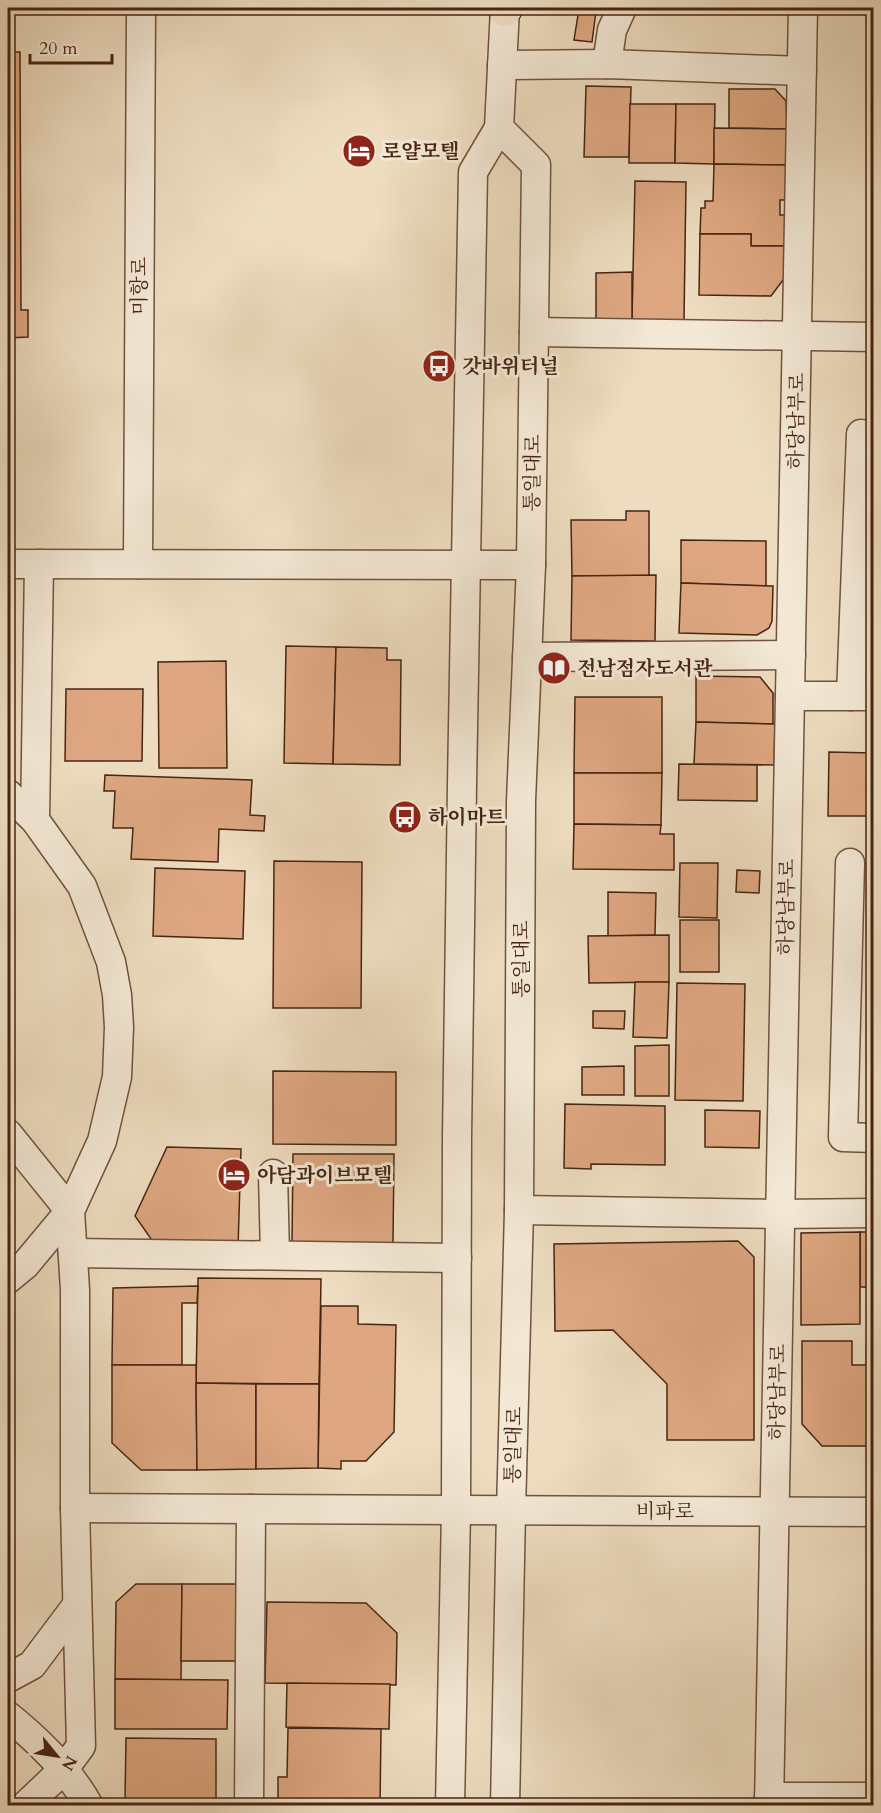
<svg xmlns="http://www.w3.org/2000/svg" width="881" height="1813" font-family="Cardo,'Noto Serif KR',serif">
<rect width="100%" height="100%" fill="#eddcbf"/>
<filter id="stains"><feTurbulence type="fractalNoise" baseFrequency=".00333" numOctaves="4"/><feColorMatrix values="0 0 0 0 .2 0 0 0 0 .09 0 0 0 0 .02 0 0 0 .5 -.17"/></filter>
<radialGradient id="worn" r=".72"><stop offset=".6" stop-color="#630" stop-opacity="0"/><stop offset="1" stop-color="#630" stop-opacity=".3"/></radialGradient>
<g fill="#dea781" stroke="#472512" stroke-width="1.5">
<path d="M681 8H745V12L681 11Z"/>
<path d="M579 9 596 11 592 42 574 40Z"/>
<path d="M8 52H20L21 310H28V337L8 338Z"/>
<path d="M586 86 631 87 629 157H584Z"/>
<path d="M729 89H775L786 101 787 129 729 128Z"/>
<path d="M630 104H676L675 163H629Z"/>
<path d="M676 104H715L714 164 675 163Z"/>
<path d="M714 128 787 129V165L714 164Z"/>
<path d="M714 164 787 165V200H780V215H786V246H751V234H700L701 208H705V201H713Z"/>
<path d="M635 181 686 182 684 320H632Z"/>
<path d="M700 234H751V246H786V276L771 296 699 295Z"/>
<path d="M632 272V320H596V273Z"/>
<path d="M626 511H649V576H572L571 520H626Z"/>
<path d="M681 540 766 541V586L681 583Z"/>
<path d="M656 575 655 641 571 640 572 576Z"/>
<path d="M681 583 773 586 772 621 769 628 757 635 679 633Z"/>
<path d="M286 646 336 647 333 764 284 763Z"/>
<path d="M336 647 387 648V660H401L400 765 333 764Z"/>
<path d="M226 661 227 768H159L158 662Z"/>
<path d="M696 676 760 677 773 693V724L696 722Z"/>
<path d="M66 689H143L142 761H65Z"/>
<path d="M575 697H662V773H574Z"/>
<path d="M696 722 775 724 774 765 694 764Z"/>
<path d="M829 752 874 753V816H828Z"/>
<path d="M679 764 757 765V801L678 800Z"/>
<path d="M574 773H662L661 825 574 824Z"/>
<path d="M105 775 252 780 250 815 265 816 264 831 219 829 218 862 131 859 133 828H113L115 791H104Z"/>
<path d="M574 824 661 825 660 834H674V870L573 869Z"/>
<path d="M274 861 362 862 361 1008H273Z"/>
<path d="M680 863H718L717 918 679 917Z"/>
<path d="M155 868 245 871 243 939 153 936Z"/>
<path d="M737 870 760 871 759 893 736 892Z"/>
<path d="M608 892 656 893 655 935 608 936Z"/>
<rect x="680" y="920" width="39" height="52"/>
<path d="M669 935V982L589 983 588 936Z"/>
<path d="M635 982H669L667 1038 633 1037Z"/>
<path d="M677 983 745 984 743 1101 675 1100Z"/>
<path d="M593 1011H625L624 1029 593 1028Z"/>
<path d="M669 1045V1096H635V1046Z"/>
<path d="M624 1066V1095H582V1067Z"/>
<path d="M273 1071 396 1072V1145L273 1144Z"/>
<path d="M565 1104 665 1106V1165L591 1164V1169L564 1168Z"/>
<path d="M705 1110 760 1111 759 1148 705 1147Z"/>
<path d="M167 1147 241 1149 238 1248 156 1246 135 1216Z"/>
<path d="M293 1154H394L393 1243H292Z"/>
<rect x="860" y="1232" width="14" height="55"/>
<path d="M860 1232V1324L801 1325V1233Z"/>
<path d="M738 1241 754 1257V1440H667V1384L613 1330 555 1331 554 1244Z"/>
<path d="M198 1278 321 1279 319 1384 196 1383Z"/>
<path d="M198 1286 197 1303H182V1365H112L113 1288Z"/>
<path d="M321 1306H358V1324L396 1325 394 1432 366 1461H341V1469L318 1468Z"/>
<path d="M867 1329H874V1365H866Z"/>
<path d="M802 1341H852V1365H874V1446H822L802 1424Z"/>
<path d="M112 1365H196L197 1470H141L112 1443Z"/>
<path d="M196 1383 256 1384V1469L197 1470Z"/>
<path d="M256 1384H319L318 1468 256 1469Z"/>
<path d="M136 1584H182L181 1680 115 1679 116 1602Z"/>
<path d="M182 1584H239V1661H181Z"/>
<path d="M267 1602 366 1603 397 1633 396 1685 265 1683Z"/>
<path d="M115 1679 228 1680 227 1729H115Z"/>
<path d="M287 1683 390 1684 389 1729 286 1727Z"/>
<path d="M288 1728 381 1729 380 1806H278V1777H287Z"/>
<path d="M126 1738 216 1739V1801L125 1800Z"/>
</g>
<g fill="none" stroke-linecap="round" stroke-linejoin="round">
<g stroke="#70533d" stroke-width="31">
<g id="minor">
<path d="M607 64 612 30 622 8"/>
<path d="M502 65 607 64 802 71"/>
<path d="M499 128 536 165 531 565 521 801 519 1210 511 1511 505 1806"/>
<path d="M534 332 874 337"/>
<path d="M8 564 531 565"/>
<path d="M138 564 141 8"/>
<path d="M527 657 791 655"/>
<path d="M790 696H874"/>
<path d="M851 696 861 434"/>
<path d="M8 794 35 820 82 886 111 962 117 995 119 1027 117 1077 102 1141 70 1211 25 1265 8 1279"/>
<path d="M35 820 39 564"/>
<path d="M850 863 843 1137 874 1138"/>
<path d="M8 1134 70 1211 75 1290V1508L81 1746 64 1769 25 1806"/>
<path d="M273 1174 275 1255"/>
<path d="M519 1210 780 1214 874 1213"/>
<path d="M73 1253 457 1258"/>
<path d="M75 1508 874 1512"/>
<path d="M8 1678 32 1665 77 1605"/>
<path d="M8 1716C39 1741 69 1770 89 1806"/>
<path d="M769 1797H874"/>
<path d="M249 1806 251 1509"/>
<path d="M450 1806 456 1511 457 1137 462 784 473 172 499 128 505 8"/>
<path d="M769 1806 803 8"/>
</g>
</g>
<g stroke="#472512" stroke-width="35">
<path id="major" d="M505 9 506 8"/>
</g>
<use href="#minor" stroke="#f3e8d5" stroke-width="28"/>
<use href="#major" stroke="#eddcbf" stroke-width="33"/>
</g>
<defs>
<g id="hotel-disc" transform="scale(1.725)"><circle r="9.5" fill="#8f2418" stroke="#f3e8d5"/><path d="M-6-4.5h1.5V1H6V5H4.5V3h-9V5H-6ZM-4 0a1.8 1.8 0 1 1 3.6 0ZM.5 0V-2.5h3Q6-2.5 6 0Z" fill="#fff"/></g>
<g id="bus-disc" transform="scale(1.725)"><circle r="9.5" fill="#8f2418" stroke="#f3e8d5"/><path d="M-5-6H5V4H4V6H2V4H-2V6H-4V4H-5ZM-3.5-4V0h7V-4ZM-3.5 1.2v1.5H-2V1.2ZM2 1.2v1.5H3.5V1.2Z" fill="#fff"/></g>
<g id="library-disc" transform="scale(1.725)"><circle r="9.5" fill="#8f2418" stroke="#f3e8d5"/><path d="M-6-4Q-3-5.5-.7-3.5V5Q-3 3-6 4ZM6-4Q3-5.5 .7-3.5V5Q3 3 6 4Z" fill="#fff"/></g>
</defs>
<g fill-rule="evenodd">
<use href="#hotel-disc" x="359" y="151"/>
<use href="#bus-disc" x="439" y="366"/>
<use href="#library-disc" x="554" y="668"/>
<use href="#bus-disc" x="405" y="817"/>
<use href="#hotel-disc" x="234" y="1175"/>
</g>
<g text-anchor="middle" stroke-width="6" stroke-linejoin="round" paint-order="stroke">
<g font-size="20" font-weight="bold" fill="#472512" stroke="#f3e8d5" text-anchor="start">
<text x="382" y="158">로얄모텔</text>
<text x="462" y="373">갓바위터널</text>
<text x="577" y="675">전남점자도서관</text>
<text x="428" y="824">하이마트</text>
<text x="257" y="1182">아담과이브모텔</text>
</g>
<g font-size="20" fill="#472512" stroke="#f3e8d5">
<text transform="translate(139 286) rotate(-90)" y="7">미항로</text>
<text transform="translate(796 421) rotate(-89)" y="7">하당남부로</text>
<text transform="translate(532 473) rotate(-89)" y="7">통일대로</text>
<text transform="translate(786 907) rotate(-89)" y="7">하당남부로</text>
<text transform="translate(521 959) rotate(-90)" y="7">통일대로</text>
<text transform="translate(777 1392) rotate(-89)" y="7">하당남부로</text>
<text transform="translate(513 1445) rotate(-88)" y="7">통일대로</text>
<text x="665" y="1518">비파로</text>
</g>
</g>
<rect width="881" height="1813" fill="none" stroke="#eddcbf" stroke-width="30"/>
<rect x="9" y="9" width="863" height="1795" fill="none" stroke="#472512" stroke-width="3"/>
<rect x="15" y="15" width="851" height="1783" fill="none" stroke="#472512" stroke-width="1.5"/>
<g transform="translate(57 1756) rotate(120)" stroke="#f3e8d5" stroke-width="4.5" paint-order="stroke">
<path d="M0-4.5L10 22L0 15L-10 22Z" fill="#472512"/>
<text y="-9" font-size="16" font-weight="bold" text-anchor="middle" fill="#472512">N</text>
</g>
<path d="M30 54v9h82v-9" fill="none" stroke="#472512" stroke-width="3"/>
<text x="39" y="54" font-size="18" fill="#472512" stroke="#f3e8d5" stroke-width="4.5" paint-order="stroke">20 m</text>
<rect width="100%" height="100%" filter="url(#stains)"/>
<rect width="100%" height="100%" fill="url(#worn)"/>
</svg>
